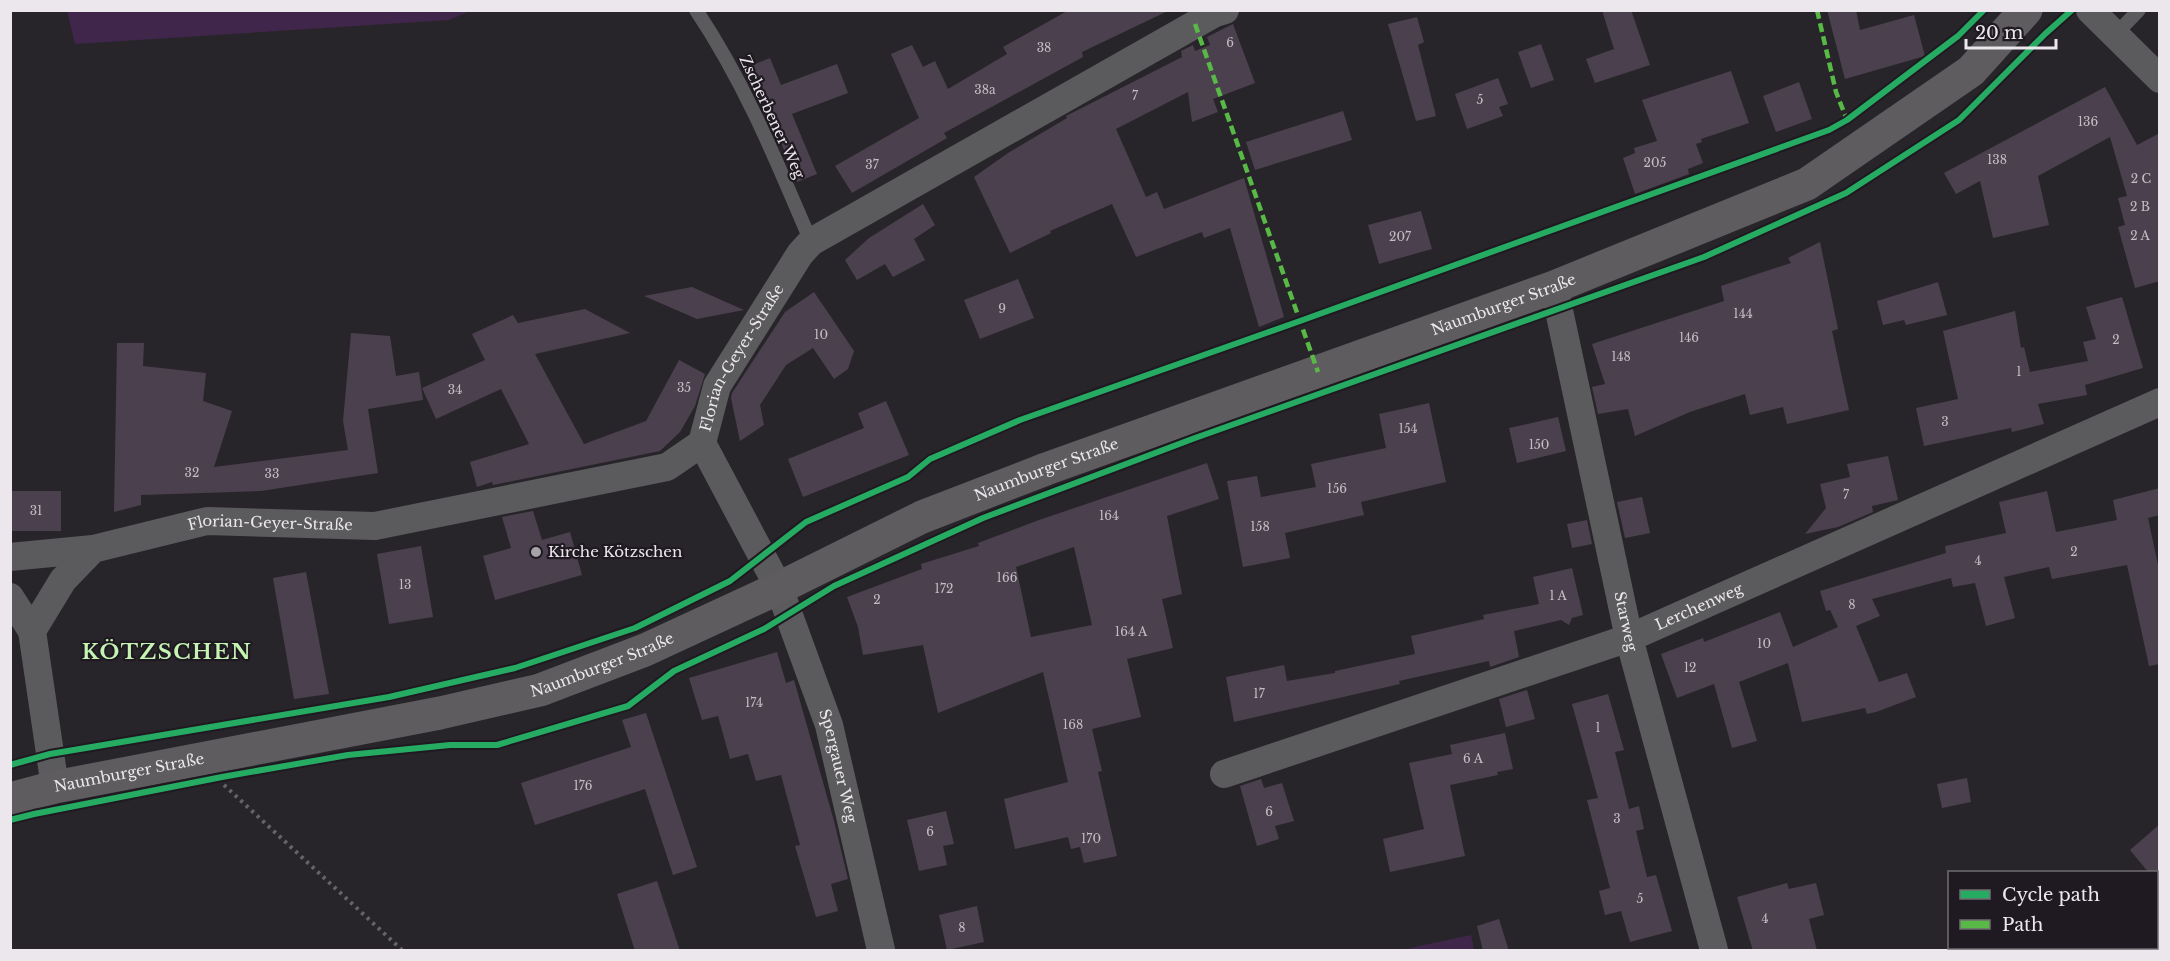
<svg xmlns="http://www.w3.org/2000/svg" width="2170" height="961" font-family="'Libre Baskerville',serif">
<rect width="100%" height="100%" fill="#28252a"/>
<g fill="#40264a">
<path d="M67 11V10L470 11 449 20 75 44Z"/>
<path d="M1471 935 1474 950H1401Z"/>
</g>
<g fill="#4b404e" fill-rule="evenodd">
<path d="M1069 10H1170L1082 52 1083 57 944 133 947 138 852 193 835 166 919 118 891 54 912 45 923 67 935 61 948 89 1007 54 1003 47Z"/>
<path d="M1602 10H1631L1650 65 1595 83 1586 59 1614 49Z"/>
<path d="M1827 10H1856L1860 30 1914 15 1925 56 1845 79Z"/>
<path d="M1417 17 1424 42 1418 45 1436 116 1416 121 1388 24Z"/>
<path d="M1233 24 1255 83 1213 99 1218 112 1192 122 1188 92 1116 129 1146 197 1157 192 1164 209 1244 178 1284 317 1259 327 1230 228 1204 238 1202 232 1136 257 1112 204 1050 231 1051 233 1010 253 974 177 1008 153 1067 118 1066 116 1182 57 1181 51 1193 45 1195 51 1210 45 1207 37Z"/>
<path d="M1541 44 1554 80 1531 88 1518 52Z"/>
<path d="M770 58 781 85 837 64 848 93 792 114 817 174 797 182 750 66Z"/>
<path d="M1731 71 1749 123 1701 139 1702 142 1696 144 1703 163 1688 169 1689 174 1635 194 1623 158 1635 153 1634 148 1657 141 1642 100Z"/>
<path d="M1498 78 1508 104 1499 107 1503 116 1467 129 1455 94Z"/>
<path d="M1799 82 1812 119 1776 132 1763 96Z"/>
<path d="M2105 87 2137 145 2160 133V281L2135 288 2118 227 2125 225 2118 198 2127 196 2110 137 2038 176 2049 225 1993 238 1980 181 1956 194 1944 173Z"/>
<path d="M1343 111 1352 140 1255 170 1246 142Z"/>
<path d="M923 204 935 225 914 239 925 260 893 277 885 264 857 280 845 260 869 238Z"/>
<path d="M1421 211 1432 249 1379 264 1368 225Z"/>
<path d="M1820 242 1838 329 1832 331 1849 410 1787 424 1783 407 1750 415 1745 394 1690 412 1635 436 1628 409 1598 414 1592 387 1605 384 1592 344 1724 301 1721 286 1791 263 1788 258Z"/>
<path d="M1018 279 1034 318 980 339 964 300Z"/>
<path d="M1938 282 1947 315 1906 325 1904 320 1883 325 1877 301Z"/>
<path d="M692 287 744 310 697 319 644 296Z"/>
<path d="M814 292 854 351 848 369 834 379 813 348 786 365 760 405 764 425 740 441 731 398 732 393 785 312Z"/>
<path d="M2122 297 2143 368 2085 385 2087 395 2038 404 2044 424 2012 432 2011 428 1924 446 1916 408 1958 399 1943 331 2015 311 2021 348 2024 347 2030 372 2088 361 2083 342 2096 339 2086 307Z"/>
<path d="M585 309 630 333 535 354 584 444 646 421 679 360 705 374 695 406 680 432 660 451 493 485 492 482 477 487 470 462 529 444 501 389 436 419 422 388 485 360 472 334 513 315 518 323Z"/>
<path d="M351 333 390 336 396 376 419 372 423 400 368 409 378 473 261 491 141 495V505L114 512 117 343H144L143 366 206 373 203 401 232 411 214 467 348 450 343 421Z"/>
<path d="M886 401 909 455 803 497 788 459 864 428 858 413Z"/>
<path d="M1429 403 1446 482 1361 502 1364 515 1285 533 1290 558 1243 567 1227 481 1257 476 1261 497 1316 487 1311 464 1386 448 1379 414Z"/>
<path d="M1558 417 1566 451 1517 463 1509 428Z"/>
<path d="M1888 456 1898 500 1872 506 1873 512 1838 527 1805 534 1826 508 1820 484 1850 477 1847 464Z"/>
<path d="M1207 463 1219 499 1167 516 1182 594 1162 599 1173 648 1127 659 1141 717 1092 729 1102 771 1098 772 1117 856 1084 863 1080 847 1071 849 1068 837 1015 849 1004 799 1068 782 1043 672 938 713 923 645 863 655 858 627 847 597 922 569 921 564 979 546 978 543 1039 520ZM1074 547 1092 625 1031 637 1016 567Z"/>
<path d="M2160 488V515L2148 518 2160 574V664L2149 666 2127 565 2052 579 2049 567 2004 577 2015 618 1986 626 1975 583 1953 587 1951 578 1872 599 1880 616 1856 626 1879 682 1907 673 1916 697 1876 712 1867 714 1865 708 1802 722 1788 663 1739 682 1757 741 1732 748 1714 684 1677 698 1661 654 1703 638 1704 642 1780 612 1793 647 1838 627 1830 610 1826 611 1820 591 1946 553 1945 546 2006 533 1999 502 2047 491 2056 532 2117 520 2113 500Z"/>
<rect x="10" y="491" width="51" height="40"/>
<path d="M1642 497 1650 533 1625 538 1617 502Z"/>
<path d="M533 511 542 540 570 532 582 575 495 600 483 556 511 548 502 517Z"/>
<path d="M1587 520 1592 544 1572 548 1567 524Z"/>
<path d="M421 546 433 617 389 624 377 554Z"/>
<path d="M1572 568 1583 615 1572 618 1569 625 1561 620 1514 631 1519 657 1490 667 1489 661 1399 681 1400 684 1234 722 1226 677 1284 665 1287 681 1335 673V671L1415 654 1411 636 1484 619 1483 615 1539 604 1533 577Z"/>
<path d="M306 572 329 694 294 699 273 578Z"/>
<path d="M777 652 786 683 794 680 834 821 848 879 831 884 838 911 816 917 795 846 800 845 781 775 756 781 748 754 730 759 718 716 702 720 689 678Z"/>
<path d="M1527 690 1535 719 1506 727 1499 699Z"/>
<path d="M1608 694 1624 750 1615 752 1629 809 1639 806 1644 829 1636 831 1647 877 1656 875 1672 931 1630 942 1621 911 1605 915 1599 891 1610 888 1587 800 1598 798 1572 704Z"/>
<path d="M646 713 697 867 673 875 645 789 535 825 521 783 631 747 622 720Z"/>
<path d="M1505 733 1513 769 1497 772 1498 775 1450 785 1465 856 1390 872 1383 839 1424 829 1409 763 1452 754 1450 745Z"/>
<path d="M1967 778 1971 802 1942 808 1937 784Z"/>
<path d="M1261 779 1264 788 1282 783 1294 821 1275 826 1279 839 1257 846 1240 786Z"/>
<path d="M946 811 954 844 943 846 947 865 919 871 907 820Z"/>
<path d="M2160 824V884L2157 880V873H2149L2130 850Z"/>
<path d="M657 881 680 951H635L617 894Z"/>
<path d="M1787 883 1789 889 1816 883 1824 915 1809 919 1817 951H1753L1737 897Z"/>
<path d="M977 906 984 942 947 950 939 915Z"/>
<path d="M1499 919 1509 951H1483L1477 926Z"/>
</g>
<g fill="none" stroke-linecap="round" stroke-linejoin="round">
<path stroke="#656466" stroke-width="4" stroke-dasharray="3 4.5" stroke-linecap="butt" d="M224 785 402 950"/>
<g stroke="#5b5a5c" stroke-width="14">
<path d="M696 10C745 83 777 162 811 242"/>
<path d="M2115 35 2139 10"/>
</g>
<g stroke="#5b5a5c" stroke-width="28">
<path d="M2090 10 2160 79"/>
<path id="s1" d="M1554 287 1629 638 1714 950"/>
<path id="s2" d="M702 443 779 588 829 725 881 950"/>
<path d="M10 557 93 549"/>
<path d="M10 597 32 631"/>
<path id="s3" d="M1224 774 1629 638 2160 402"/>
<path id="s4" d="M55 787 32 631 63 580 93 549 207 521 375 526 667 467 702 443 717 386 800 254 811 242 1215 13 1225 10"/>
<path d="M2156 933 2160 931"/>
<path d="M2136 950 2140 948"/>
</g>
<path stroke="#5e5c5f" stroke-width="33" id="s5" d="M10 799 55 787 440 713 540 690 645 650 779 588 922 517 1046 469 1554 287 1807 184 1971 71 2026 10"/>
<g stroke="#58b947" stroke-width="4.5" stroke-dasharray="9 4.5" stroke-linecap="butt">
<path d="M1817 10 1836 92 1847 120"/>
<path d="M1195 24 1318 372"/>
</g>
<g stroke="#1f1a21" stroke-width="10">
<g id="cycleway">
<path d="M10 765 50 754 389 697 515 668 635 628 730 581 806 522 908 477 930 459 1020 420 1300 321 1829 130 1847 120 1958 36 1984 10"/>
<path d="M10 820 34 814 222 777 348 755 450 745H497L628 706 674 671 764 629 834 586 983 518 1195 438 1704 257 1846 193 1959 120 2045 34 2072 10"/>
</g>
</g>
<use href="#cycleway" stroke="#26ab63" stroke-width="6"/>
</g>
<circle fill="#a7a3a8" stroke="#1f1a21" stroke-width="2" cx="536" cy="552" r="6"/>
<g text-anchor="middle" stroke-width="4.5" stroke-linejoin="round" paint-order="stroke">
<g font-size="12" fill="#c3bdc4">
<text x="1230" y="47">6</text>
<text x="1044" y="52">38</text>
<text x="985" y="94">38a</text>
<text x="1135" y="100">7</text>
<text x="1480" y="104">5</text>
<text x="2088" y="126">136</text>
<text x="1997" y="164">138</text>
<text x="1655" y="167">205</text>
<text x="872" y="169">37</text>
<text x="2141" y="183">2 C</text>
<text x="2140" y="211">2 B</text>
<text x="2140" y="240">2 A</text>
<text x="1400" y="241">207</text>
<text x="1002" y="313">9</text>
<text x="1743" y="318">144</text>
<text x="821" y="339">10</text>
<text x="1689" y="342">146</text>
<text x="2116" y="344">2</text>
<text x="1621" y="361">148</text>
<text x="2019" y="376">1</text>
<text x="684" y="392">35</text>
<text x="455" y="394">34</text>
<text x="1945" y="426">3</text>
<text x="1408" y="433">154</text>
<text x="1539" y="449">150</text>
<text x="192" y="477">32</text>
<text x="272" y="478">33</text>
<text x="1337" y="493">156</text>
<text x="1846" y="499">7</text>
<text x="36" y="515">31</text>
<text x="1109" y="520">164</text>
<text x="1260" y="531">158</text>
<text x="2074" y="556">2</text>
<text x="1978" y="565">4</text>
<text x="1007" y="582">166</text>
<text x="405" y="589">13</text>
<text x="944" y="593">172</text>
<text x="1558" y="600">1 A</text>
<text x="877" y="604">2</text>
<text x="1852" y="609">8</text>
<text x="1131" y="636">164 A</text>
<text x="1764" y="648">10</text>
<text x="1690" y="672">12</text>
<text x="1259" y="698">17</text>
<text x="754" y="707">174</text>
<text x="1073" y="729">168</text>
<text x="1598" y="732">1</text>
<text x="1473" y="763">6 A</text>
<text x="583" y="790">176</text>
<text x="1269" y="816">6</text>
<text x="1617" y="823">3</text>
<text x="930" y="836">6</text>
<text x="1091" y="843">170</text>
<text x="1640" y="903">5</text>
<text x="1765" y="923">4</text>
<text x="962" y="932">8</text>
</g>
<g font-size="15" fill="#ebe7ec" stroke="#1f1a21">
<text transform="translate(772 117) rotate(65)" y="5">Zscherbener Weg</text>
<text dy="5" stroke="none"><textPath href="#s5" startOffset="1580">Naumburger Straße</textPath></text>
<text dy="5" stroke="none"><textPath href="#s4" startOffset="981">Florian-Geyer-Straße</textPath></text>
<text dy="5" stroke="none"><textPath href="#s5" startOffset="1094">Naumburger Straße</textPath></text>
<text dy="5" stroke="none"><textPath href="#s4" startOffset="441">Florian-Geyer-Straße</textPath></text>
<text dy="5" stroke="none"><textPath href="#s3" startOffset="504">Lerchenweg</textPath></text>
<text dy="5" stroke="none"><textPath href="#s1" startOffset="342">Starweg</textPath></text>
<text dy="5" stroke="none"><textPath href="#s5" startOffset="608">Naumburger Straße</textPath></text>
<text dy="5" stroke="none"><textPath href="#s2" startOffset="352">Spergauer Weg</textPath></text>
<text dy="5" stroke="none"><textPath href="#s5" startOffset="122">Naumburger Straße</textPath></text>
</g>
<g font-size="15" fill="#ebe7ec" stroke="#1f1a21" text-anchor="start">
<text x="548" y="557">Kirche Kötzschen</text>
</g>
<g font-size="21" font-weight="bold" letter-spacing="1.5" fill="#c5f4b2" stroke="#1f1a21">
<text x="167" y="659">KÖTZSCHEN</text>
</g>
</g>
<rect width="2170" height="961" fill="none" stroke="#ebe7ec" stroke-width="24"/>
<rect x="1948" y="871" width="210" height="78" fill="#1f1a21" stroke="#716c72" stroke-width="1.5"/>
<rect x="1960" y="890" width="30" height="9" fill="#26ab63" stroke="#716c72" stroke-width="1.5"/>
<text x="2002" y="901" font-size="18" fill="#ebe7ec">Cycle path</text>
<rect x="1960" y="920" width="30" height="9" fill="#58b947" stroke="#716c72" stroke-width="1.5"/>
<text x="2002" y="931" font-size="18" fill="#ebe7ec">Path</text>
<path d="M1966 39v9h90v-9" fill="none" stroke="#ebe7ec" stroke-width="3"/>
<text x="1975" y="39" font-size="18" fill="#ebe7ec" stroke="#1f1a21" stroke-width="4.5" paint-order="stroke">20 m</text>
</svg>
